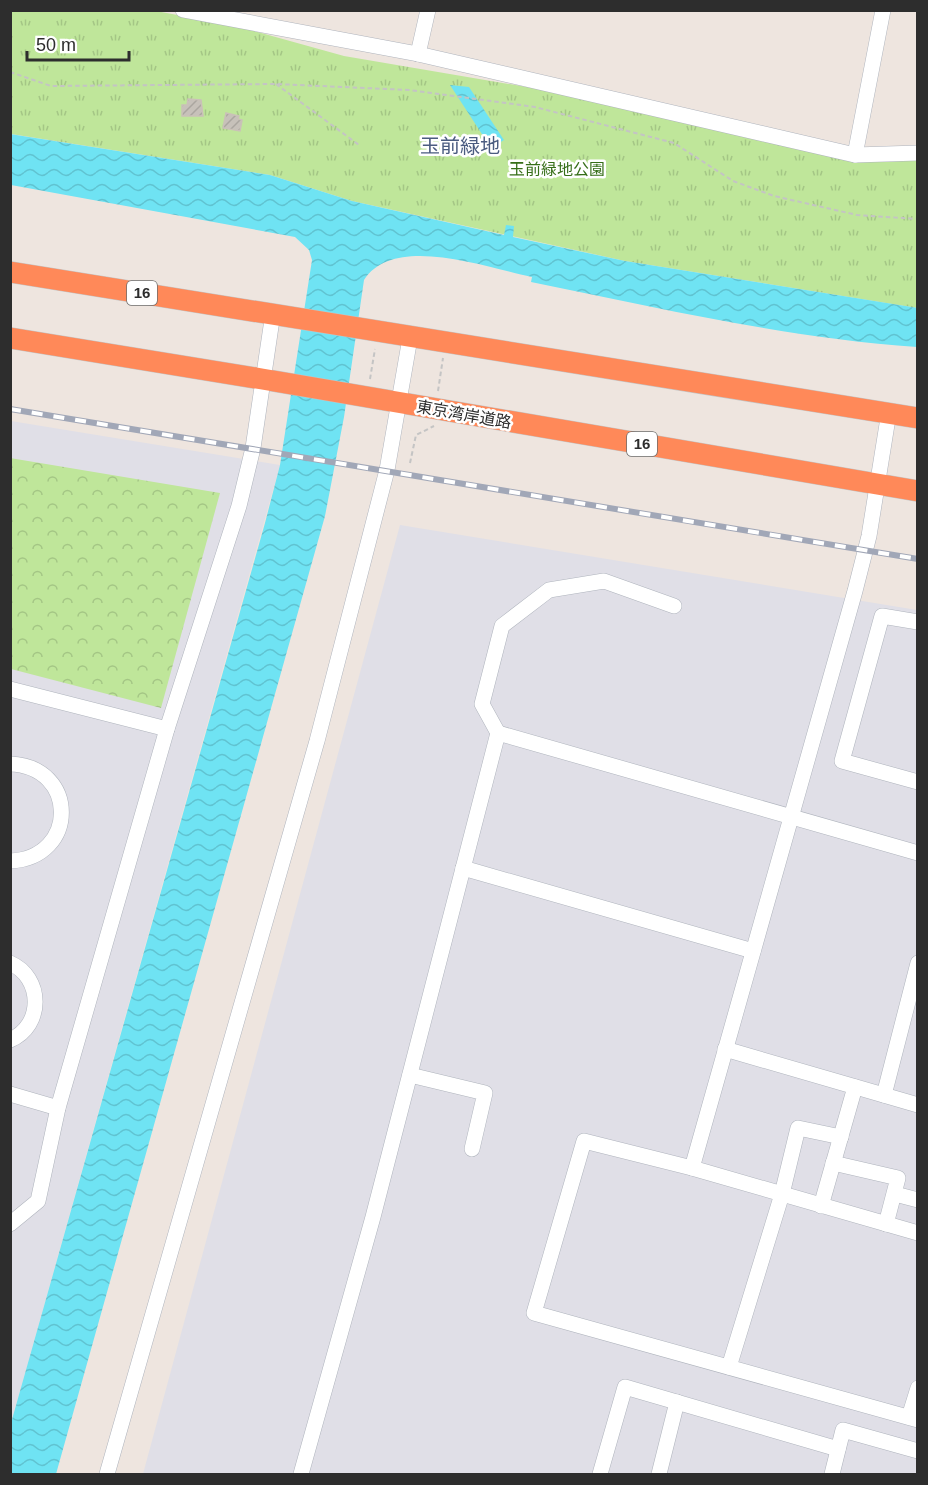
<svg xmlns="http://www.w3.org/2000/svg" width="928" height="1485" font-family="Arial,'Noto Sans JP',sans-serif">
<defs>
<pattern id="grass-tufts" width="24" height="20" patternUnits="userSpaceOnUse" patternTransform="scale(1.5)"><rect width="24" height="20" fill="#bfe69a"/><path d="M3 7l-1-3M5 7V3M7 7l1-3M15 17l-1-3M17 17v-4M19 17l1-3" fill="none" stroke="#a4c685"/></pattern>
<pattern id="forest-crowns" width="20" height="18" patternUnits="userSpaceOnUse" patternTransform="scale(1.5)"><rect width="20" height="18" fill="#bfe69a"/><path d="M2 6a3 3 0 1 1 6 0M12 15a3 3 0 1 1 6 0" fill="none" stroke="#a4c685"/></pattern>
<pattern id="water-waves" width="16" height="10" patternUnits="userSpaceOnUse" patternTransform="scale(1.5)"><rect width="16" height="10" fill="#6fe3f3"/><path d="M0 5q4-4 8 0t8 0" fill="none" stroke="#60c3d1"/></pattern>
<pattern id="building-hatch" width="6" height="6" patternUnits="userSpaceOnUse" patternTransform="scale(1.5)"><rect width="6" height="6" fill="#c7c1ba"/><path d="M-1 1l2-2M0 6l6-6M5 7l2-2" fill="none" stroke="#aba6a0"/></pattern>
</defs>
<rect width="100%" height="100%" fill="#eee5df"/>
<g fill="#e0dfe7">
<path d="M11 421 280 465 11 1423Z"/>
<path d="M400 525 917 610V1474H143Z"/>
</g>
<path fill="url(#grass-tufts)" d="M10 11H156L236 26 344 56 568 94 717 127 917 157V308L625 261 352 201 270 175 11 134Z"/>
<path fill="url(#forest-crowns)" d="M10 458 220 493 161 708 11 669Z"/>
<g fill="url(#water-waves)">
<path d="M450 85 469 87 504 140 491 148Z"/>
<path d="M10 134 270 175 352 201 504 235 506 225 514 226 513 237 625 261 918 308 917 347C787 338 659 308 531 282L532 277C487 268 394 233 364 280L344 417 325 516 56 1474H11V1423L265 523 280 465 312 260 309 250 295 237 11 185Z"/>
</g>
<g fill="url(#building-hatch)" stroke="#cac1b8" stroke-width="1.5">
<path d="M188 99 201 100 203 116H182V105H187Z"/>
<path d="M226 113 239 116 238 119 242 120 240 131 223 128Z"/>
</g>
<g fill="none" stroke-linecap="round" stroke-linejoin="round">
<g stroke="#afb4bd" stroke-width="16">
<g id="minor">
<path d="M183 10 418 54 855 155 918 153"/>
<path d="M418 54 428 10"/>
<path d="M855 155 883 10"/>
<path d="M918 622 882 616 842 761 918 782"/>
<path d="M10 689 167 729"/>
<path d="M498 733 482 704 502 626 549 590 604 581 674 606"/>
<path d="M10 764C78 766 79 858 10 861"/>
<path d="M463 868 753 951"/>
<path d="M10 963C43 977 44 1026 10 1040"/>
<path d="M725 1049 918 1105"/>
<path d="M410 1075 485 1093 472 1149"/>
<path d="M10 1094 58 1108"/>
<path d="M884 1095 918 963"/>
<path d="M833 1163 898 1178 886 1224"/>
<path d="M692 1168 855 591 869 536 889 412"/>
<path d="M895 1194 918 1200"/>
<path d="M821 1206 855 1087"/>
<path d="M10 1224 38 1201 58 1108 167 729 239 506 253 448 273 313"/>
<path d="M918 1233 692 1168 584 1141 534 1313 918 1420"/>
<path d="M729 1367 782 1194 798 1128 841 1137"/>
<path d="M909 1417 918 1388"/>
<path d="M107 1474 317 741 387 470 410 338"/>
<path d="M301 1474 373 1217 498 733 918 853"/>
<path d="M600 1474 625 1387 838 1449"/>
<path d="M659 1474 677 1402"/>
<path d="M832 1474 843 1430 918 1451"/>
</g>
</g>
<g stroke="#c4c4c4" stroke-width="22">
<g id="highway">
<path d="M10 272 918 418"/>
<path d="M10 338 262 379 918 491"/>
</g>
</g>
<g stroke="#c4c4c4" stroke-width="2" stroke-dasharray="4.5 3" stroke-linecap="butt">
<path d="M10 72 51 86 276 84 409 90 535 107 674 143 733 181 774 196 857 215 918 219"/>
<path d="M276 84 359 145"/>
<path d="M370 379 375 349"/>
<path d="M438 391 443 358"/>
<path d="M410 463 416 435 434 426"/>
</g>
<use href="#minor" stroke="#fff" stroke-width="15"/>
<use href="#highway" stroke="#ff8959" stroke-width="21"/>
<g stroke="#a1a7b7" stroke-width="6">
<path id="rail" d="M10 409 918 559"/>
</g>
<use href="#rail" stroke="#fff" stroke-width="4" stroke-dasharray="11" stroke-linecap="butt"/>
</g>
<g text-anchor="middle" stroke-width="5" stroke-linejoin="round" paint-order="stroke">
<g fill="#fff" stroke="#6c6c6c" stroke-width="1.5">
<rect x="127" y="281" width="30" height="24" rx="4.5"/>
<rect x="627" y="432" width="30" height="24" rx="4.5"/>
</g>
<g font-size="15" font-weight="bold" fill="#2d2d2d">
<text x="142" y="298">16</text>
<text x="642" y="449">16</text>
</g>
<g font-size="16" fill="#366e18" stroke="#fff">
<text x="557" y="175">玉前緑地公園</text>
</g>
<g font-size="16" fill="#2d2d2d" stroke="#fff">
<text transform="translate(464 414) rotate(10)" y="6">東京湾岸道路</text>
</g>
<g font-size="20" fill="#4b5c80" stroke="#fff">
<text x="460" y="153">玉前緑地</text>
</g>
</g>
<rect width="928" height="1485" fill="none" stroke="#2d2d2d" stroke-width="24"/>
<path d="M27 51v9h102v-9" fill="none" stroke="#2d2d2d" stroke-width="3"/>
<text x="36" y="51" font-size="18" fill="#2d2d2d" stroke="#ffffff" stroke-width="4.5" paint-order="stroke">50 m</text>
</svg>
